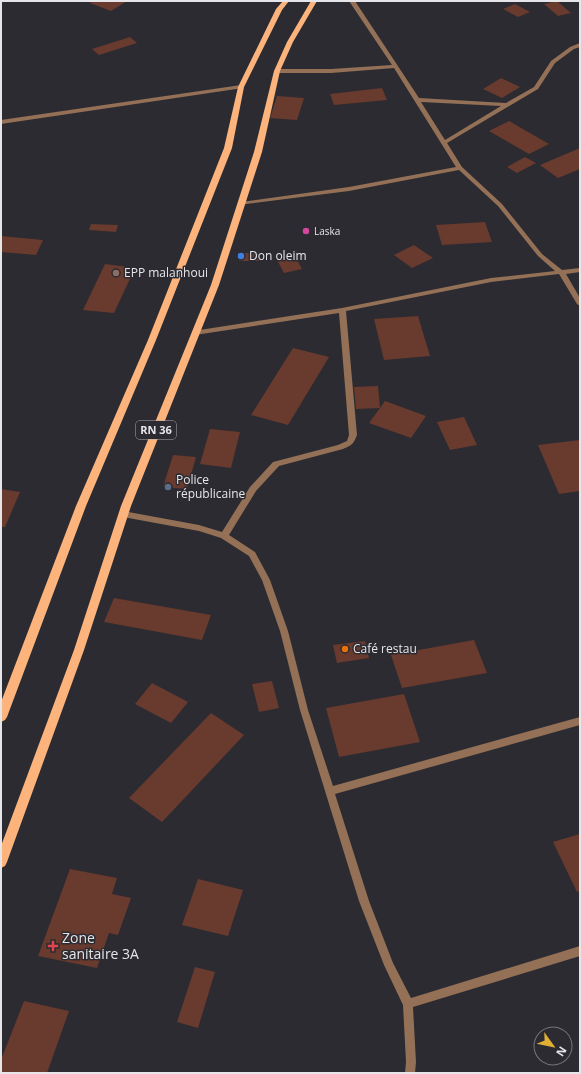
<svg xmlns="http://www.w3.org/2000/svg" width="581" height="1074" font-family="'Open Sans',sans-serif">
<rect width="100%" height="100%" fill="#2c2b31"/>
<g fill="#693a2e">
<path d="M93 1H127L111 11 90 3Z"/>
<path d="M557 1 571 13 558 16 544 4Z"/>
<path d="M515 4 530 12 518 17 503 9Z"/>
<path d="M130 37 137 43 99 55 92 49Z"/>
<path d="M501 78 520 87 502 98 483 89Z"/>
<path d="M382 88 387 100 334 105 330 94Z"/>
<path d="M277 96 304 98 297 120 270 118Z"/>
<path d="M509 121 549 144 529 154 489 131Z"/>
<path d="M580 148V169L558 178 540 165Z"/>
<path d="M525 157 536 163 517 173 507 167Z"/>
<path d="M485 222 492 242 442 245 436 225Z"/>
<path d="M91 224 118 225 116 232 89 230Z"/>
<path d="M1 236 43 240 36 255 1 252Z"/>
<path d="M414 245 433 258 412 268 394 255Z"/>
<path d="M240 253H261L260 261H239Z"/>
<path d="M295 256 302 269 284 273 277 260Z"/>
<path d="M105 264 135 268 114 313 83 310Z"/>
<path d="M418 316 430 356 384 360 374 319Z"/>
<path d="M293 348 329 357 288 425 251 415Z"/>
<path d="M378 386 380 408 385 401 426 416 411 438 369 423 380 408 356 409 354 387Z"/>
<path d="M464 417 477 445 450 450 437 422Z"/>
<path d="M210 429 240 432 231 468 200 464Z"/>
<path d="M580 440V491L559 494 538 445Z"/>
<path d="M173 455 196 457 187 489 163 487Z"/>
<path d="M1 489 20 492 5 527H1Z"/>
<path d="M114 598 211 615 202 640 104 622Z"/>
<path d="M474 640 487 673 402 688 391 655Z"/>
<path d="M365 641 369 658 337 663 333 645Z"/>
<path d="M272 681 279 708 259 712 252 684Z"/>
<path d="M152 683 188 702 171 723 135 704Z"/>
<path d="M404 694 420 742 339 757 326 708Z"/>
<path d="M211 713 244 735 162 822 129 798Z"/>
<path d="M580 834V891L577 892 553 842Z"/>
<path d="M70 869 117 878 112 894 131 898 118 935 109 933 97 968 38 956Z"/>
<path d="M198 879 243 890 228 936 182 925Z"/>
<path d="M195 967 215 972 198 1028 177 1022Z"/>
<path d="M24 1001 69 1011 47 1073H1V1060Z"/>
</g>
<g fill="none" stroke-linecap="round" stroke-linejoin="round">
<g fill="#937056" fill-rule="evenodd">
<path d="M349 1H355L419 98 506 103 534 87 551 61 570 47 580 43V47L574 49 555 63 538 89 447 143 462 167 502 204 542 254 562 270 580 268V272L566 274 580 298V306L577 304 559 274 491 282 346 311 357 435C353 445 352 445 343 449L279 466 256 491 229 535 255 552 270 580 288 631 308 710 333 786 580 717V725L335 794 369 901 393 963 411 998 580 946V956L413 1007 416 1062 415 1073H405L406 1062 403 1005 384 965 359 901 300 710 280 631 262 580 249 556 221 538 199 531 123 517 119 514 123 511 199 525 222 532 250 487 273 462 338 445 347 441 349 435 339 313 195 335H193L192 333 193 331 342 308 491 278 555 271 538 256 498 206 459 170 349 191 239 205V203L241 202 349 187 456 167 394 68 331 73H277L274 71 277 69H331L392 65ZM421 102 501 106 445 140Z"/>
<path d="M241 85 243 86V88L1 124V120Z"/>
</g>
<g fill="#fcb47c" fill-rule="evenodd">
<path d="M283 1H289L282 10 244 87 232 148 156 340 86 506 7 717 5 720 1 722V702L76 506 148 340 224 148 238 87 276 9Z"/>
<path d="M311 1H317L293 42 280 71 262 152 219 285 131 506 84 650 7 862 5 866 1 868V846L74 650 121 506 211 285 254 152 274 71 287 42Z"/>
</g>
</g>
<circle fill="#d1479c" stroke="#2c2b31" stroke-width="1.5" cx="306" cy="231" r="4"/>
<circle fill="#3f7fe0" stroke="#2c2b31" stroke-width="1.5" cx="241" cy="256" r="4"/>
<circle fill="#8d6e63" stroke="#2c2b31" stroke-width="1.5" cx="116" cy="273" r="4"/>
<circle fill="#5c6f8a" stroke="#2c2b31" stroke-width="1.5" cx="168" cy="487" r="4"/>
<circle fill="#e8710a" stroke="#2c2b31" stroke-width="1.5" cx="345" cy="649" r="4"/>
<path fill="#e0444e" stroke="#2c2b31" stroke-width="1.5" d="M51 940h4v4h4v4h-4v4h-4v-4h-4v-4h4z"/>
<g text-anchor="middle" stroke-width="3" stroke-linejoin="round" paint-order="stroke">
<g font-size="10" fill="#e6e5e9" stroke="#2c2b31" text-anchor="start">
<text x="314" y="235">Laska</text>
</g>
<rect fill="#2c2b31" stroke="#aeadb2" stroke-width="1" x="136" y="421" width="40" height="18" rx="3"/>
<g font-size="11" font-weight="bold" fill="#e6e5e9">
<text x="156" y="434">RN 36</text>
</g>
<g font-size="12" fill="#e6e5e9" stroke="#2c2b31" text-anchor="start">
<text x="249" y="260">Don oleim</text>
<text x="124" y="277">EPP malanhoui</text>
<text x="176" y="484">Police<tspan x="176" dy="14">républicaine</tspan></text>
<text x="353" y="653">Café restau</text>
</g>
<g font-size="14" fill="#e6e5e9" stroke="#2c2b31" text-anchor="start">
<text x="62" y="943">Zone<tspan x="62" dy="16">sanitaire 3A</tspan></text>
</g>
</g>
<rect width="581" height="1074" fill="none" stroke="#e6e5e9" stroke-width="4"/>
<g transform="translate(553 1046) rotate(123)"><circle r="19" fill="#2c2b31" stroke="#76757b"/>
<path d="M0-3L7 15L0 10L-7 15Z" fill="#e0b034"/>
<text y="-6" font-size="11" font-weight="bold" text-anchor="middle" fill="#e6e5e9">N</text>
</g>
</svg>
